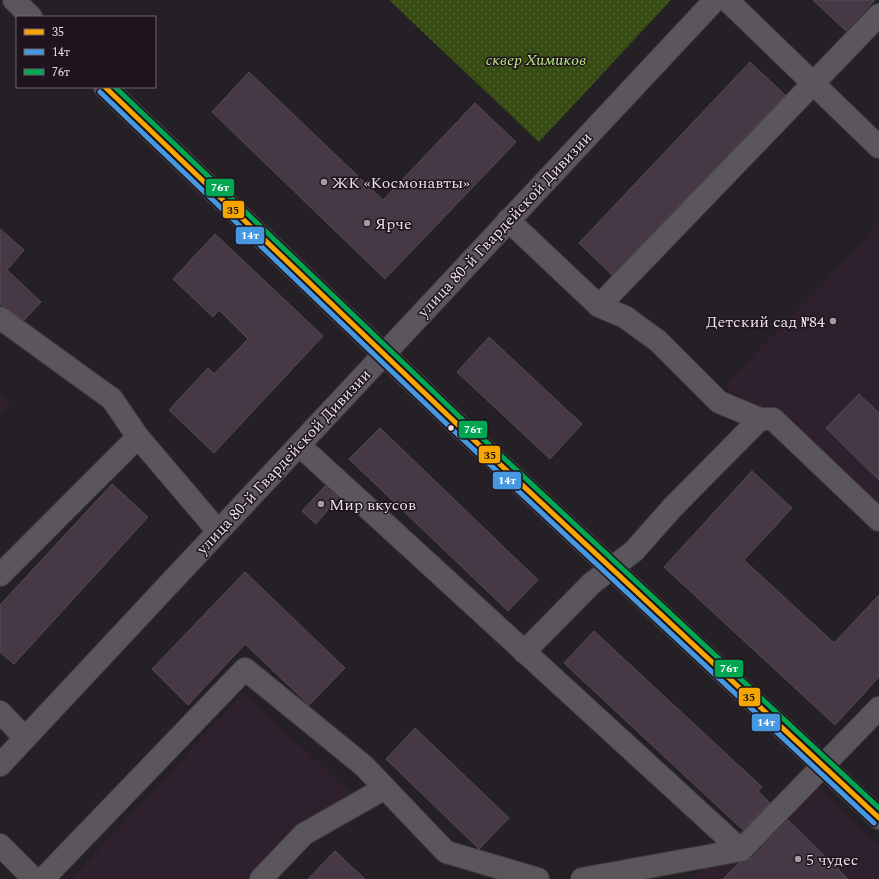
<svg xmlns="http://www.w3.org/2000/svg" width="879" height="879" font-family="Spectral,serif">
<defs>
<pattern id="park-dots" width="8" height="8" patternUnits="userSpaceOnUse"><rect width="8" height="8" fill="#364c12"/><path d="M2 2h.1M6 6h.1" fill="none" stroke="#536534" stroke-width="1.8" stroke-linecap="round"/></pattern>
</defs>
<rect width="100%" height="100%" fill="#252025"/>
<g fill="#2f202e">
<path d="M879 220V519L725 385 863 242Z"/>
<path d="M0 392 11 403 0 414Z"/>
<path d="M243 693 350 792 269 879H72Z"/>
<path d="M801 769 879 845V879H692Z"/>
</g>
<path fill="url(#park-dots)" d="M389 0H671L539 142Z"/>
<g fill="#463845" stroke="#524d52">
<path d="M813 0H875L846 31Z"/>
<path d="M750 62 785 95 612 275 579 243Z"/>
<path d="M249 72 383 200 475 103 516 142 385 279 212 112Z"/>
<path d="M0 229 24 250 7 270 41 302 24 320 0 304Z"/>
<path d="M215 234 323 336 214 453 169 410 208 368 214 374 248 339 219 310 213 317 173 279Z"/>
<path d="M489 337 582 424 550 459 457 372Z"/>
<path d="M859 394 879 413V480L826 428Z"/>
<path d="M380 428 538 580 508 611 349 459Z"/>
<path d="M752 471 792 508 744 560 834 643 879 595V677L835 725 664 567Z"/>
<path d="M112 484 148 517 14 664 0 652V605Z"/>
<path d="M325 486 338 498 316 524 302 511Z"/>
<path d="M245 572 345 668 309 705 245 644 188 705 152 669Z"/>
<path d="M594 631 762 787 758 791 770 803 743 830 564 663Z"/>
<path d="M415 728 509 818 479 849 386 759Z"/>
<path d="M788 820 848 879H723L739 863 750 859Z"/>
<path d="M335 851 365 879H308Z"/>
</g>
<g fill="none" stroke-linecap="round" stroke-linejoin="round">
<g stroke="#413d41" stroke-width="24">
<g id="minor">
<path d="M14 0 31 17"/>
<path d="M727 0 879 147"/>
<path d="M105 87 459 426 879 818"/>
<path d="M508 220 599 306 625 317 658 341 719 402 760 419H773L879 520"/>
<path d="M599 306 879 15"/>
<path d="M0 318 112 399 138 437 218 531"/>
<path d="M299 445 741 850"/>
<path d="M0 575 138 437"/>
<path d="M524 652 592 583 634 551 672 508 760 419"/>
<path d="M0 712 25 738"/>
<path d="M0 765 715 0"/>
<path d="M0 845 34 879"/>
<path d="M43 879 245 669 364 766 446 852 538 879"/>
<path d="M261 879 304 834 385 788"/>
<path d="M582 879 741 850 879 708"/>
</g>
</g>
<use href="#minor" stroke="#5b565b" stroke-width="22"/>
<g stroke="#1f141e" stroke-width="8">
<path id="bus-1" d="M105 87 459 426 879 818"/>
</g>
<g stroke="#1f141e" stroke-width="8">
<path id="bus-2" d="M100 92 454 431 874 823"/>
</g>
<g stroke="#1f141e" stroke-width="8">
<path id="bus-3" d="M115 87 464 421 879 808"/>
</g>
<use href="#bus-1" stroke="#f7a600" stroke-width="5"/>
<use href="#bus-2" stroke="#4699e1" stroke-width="5"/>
<use href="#bus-3" stroke="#00a651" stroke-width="5"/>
</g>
<g fill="#a39ca2" stroke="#1f141e" stroke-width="1.5">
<circle cx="324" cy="182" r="4"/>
<circle cx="367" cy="223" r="4"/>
<circle cx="833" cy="321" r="4"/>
<circle cx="321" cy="504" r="4"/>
<circle cx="798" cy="859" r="4"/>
</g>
<circle fill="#e7dfe6" stroke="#1f141e" stroke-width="1.5" cx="451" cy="428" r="3.5"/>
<g text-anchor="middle" stroke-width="3" stroke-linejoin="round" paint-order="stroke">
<g font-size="16" font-style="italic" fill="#baed7b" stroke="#1f141e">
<text x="536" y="65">сквер Химиков</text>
</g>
<g font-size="16" fill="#e7dfe6" stroke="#1f141e" text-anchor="start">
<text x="332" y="188">ЖК «Космонавты»</text>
<text x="375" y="229">Ярче</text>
<text x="825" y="327" text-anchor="end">Детский сад №84</text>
<text x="329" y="510">Мир вкусов</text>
<text x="806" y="865">5 чудес</text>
</g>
<g font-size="16" fill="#e7dfe6" stroke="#1f141e">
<text transform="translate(504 224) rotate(-47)" y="6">улица 80-й Гвардейской Дивизии</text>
<text transform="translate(283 461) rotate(-47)" y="6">улица 80-й Гвардейской Дивизии</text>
</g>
</g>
<g stroke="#1f141e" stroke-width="1.5">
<rect x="205" y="178" width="30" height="19" rx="4" fill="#00a651"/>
<rect x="222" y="200" width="23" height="19" rx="4" fill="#f7a600"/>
<rect x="235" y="226" width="30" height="19" rx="4" fill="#4699e1"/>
<rect x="458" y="420" width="30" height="19" rx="4" fill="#00a651"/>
<rect x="478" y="445" width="23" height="19" rx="4" fill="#f7a600"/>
<rect x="492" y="471" width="30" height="19" rx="4" fill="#4699e1"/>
<rect x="714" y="659" width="30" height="19" rx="4" fill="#00a651"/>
<rect x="738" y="687" width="23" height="20" rx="4" fill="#f7a600"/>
<rect x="751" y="713" width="30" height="19" rx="4" fill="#4699e1"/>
</g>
<g font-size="11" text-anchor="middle" font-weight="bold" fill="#fff">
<text x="220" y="191">76т</text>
<text x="250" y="239">14т</text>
<text x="473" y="433">76т</text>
<text x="507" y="484">14т</text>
<text x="729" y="672">76т</text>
<text x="766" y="726">14т</text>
</g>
<g font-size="11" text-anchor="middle" font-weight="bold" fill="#111">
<text x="233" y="214">35</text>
<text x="490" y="459">35</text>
<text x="749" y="701">35</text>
</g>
<rect x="16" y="16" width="140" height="72" fill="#1f141e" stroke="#6f656e"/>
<rect x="24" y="29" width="20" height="6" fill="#f7a600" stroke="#6f656e"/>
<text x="52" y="36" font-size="12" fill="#e7dfe6">35</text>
<rect x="24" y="49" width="20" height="6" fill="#4699e1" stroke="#6f656e"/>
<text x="52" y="56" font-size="12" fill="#e7dfe6">14т</text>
<rect x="24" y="69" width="20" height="6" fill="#00a651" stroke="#6f656e"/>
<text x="52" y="76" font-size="12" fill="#e7dfe6">76т</text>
</svg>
